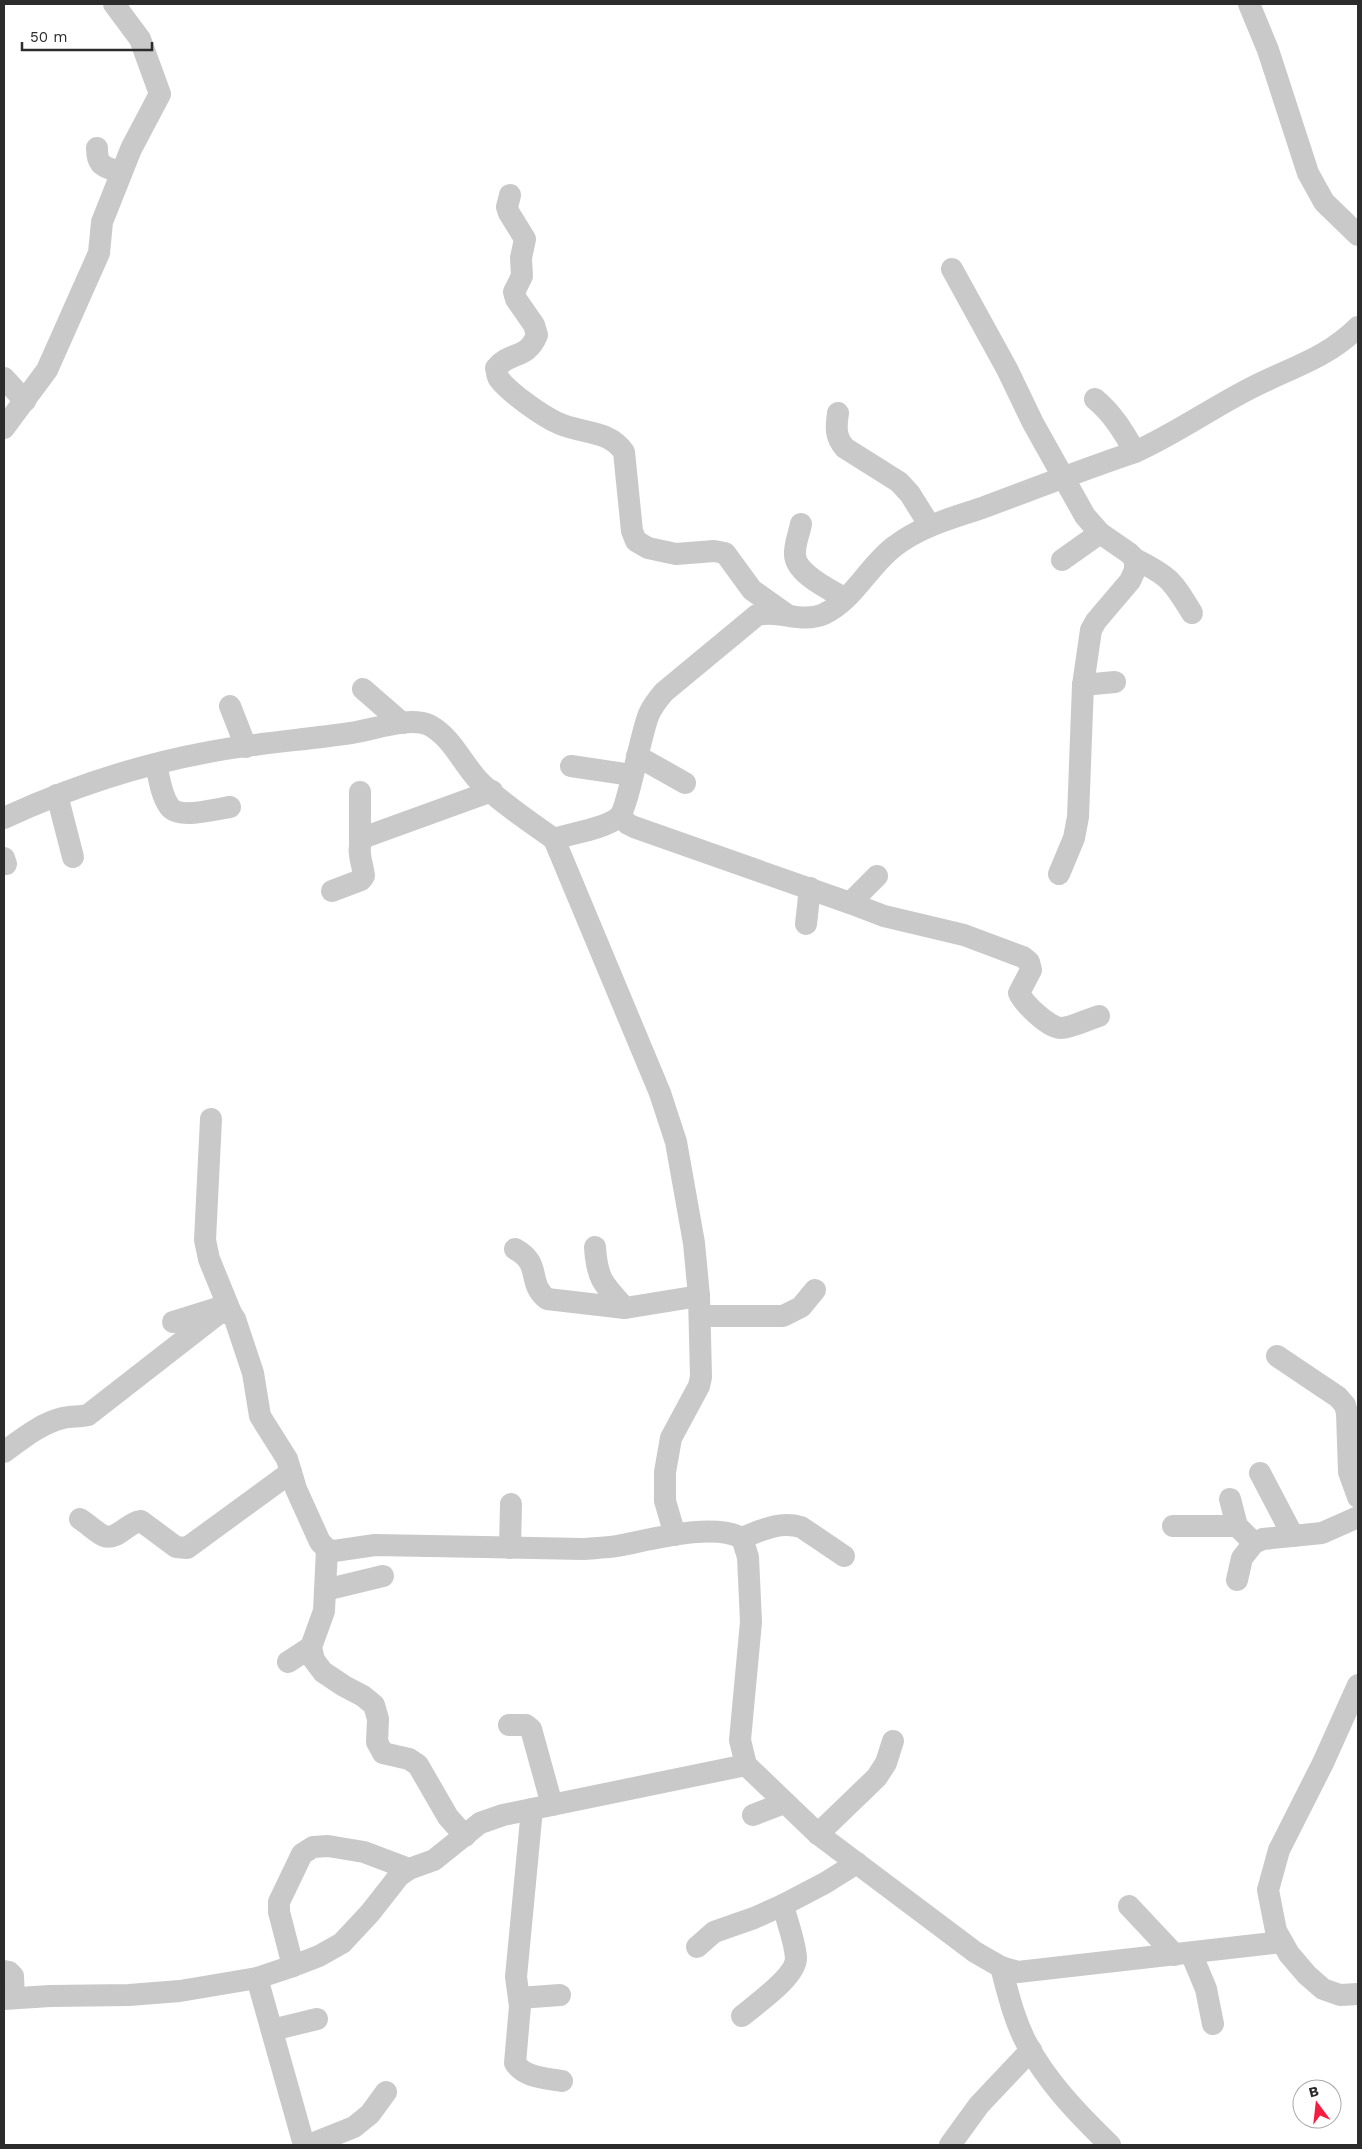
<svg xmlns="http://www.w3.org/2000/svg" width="1362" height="2149" font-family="'Work Sans',sans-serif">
<rect width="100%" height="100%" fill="#fff"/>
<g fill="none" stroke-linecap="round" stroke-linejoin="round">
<g stroke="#c9c9c9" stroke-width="22">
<path d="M1249 4 1268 50 1308 173 1324 202 1358 235"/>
<path d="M97 148C97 168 105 166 121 173"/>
<path d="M510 195 507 207 509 213 525 239 521 258 522 276 514 292 516 299 534 325 537 335C527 360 510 351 496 368 497 372 497 376 499 379 510 393 542 416 558 423 581 434 608 429 624 452L632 531 636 541 648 548 676 554 714 551 725 553 752 590 786 614"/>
<path d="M952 269 1007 369 1033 423 1085 516 1100 533 1129 553 1135 559V570L1130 581 1096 621 1091 630 1083 685 1078 817 1074 838 1059 874"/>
<path d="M4 378 25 401"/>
<path d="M1095 399C1113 414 1123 431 1135 452"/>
<path d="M838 413C836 427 835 437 845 448L899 482 910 494 930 526"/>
<path d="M4 428 47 370 99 253 102 222 131 149 160 94 140 39 114 4"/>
<path d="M801 524C799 534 794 546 795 555 796 574 829 589 844 598"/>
<path d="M1135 559C1169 576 1172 580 1192 613"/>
<path d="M1062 560 1100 533"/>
<path d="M1083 685 1115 682"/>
<path d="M363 689 402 723"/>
<path d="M230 706 246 747"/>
<path d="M637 756 685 783"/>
<path d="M156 764C159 777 161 795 169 806 178 820 216 809 230 807"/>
<path d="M571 766 632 775"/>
<path d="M360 792V841"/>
<path d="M57 795 73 857"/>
<path d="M620 816 628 824 634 827 850 903 884 916 964 935 1023 957 1029 962 1031 970 1019 993C1024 1004 1049 1028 1061 1028 1071 1028 1089 1019 1099 1016"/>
<path d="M4 818C69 788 138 765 209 752 256 743 304 740 351 733 373 730 409 716 429 725 452 737 462 763 479 781 501 803 529 821 554 839 572 833 604 829 619 817 628 808 641 732 649 714 653 705 658 699 664 692L757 615C779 609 801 624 824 614 854 600 869 565 895 546 921 526 952 518 982 508 1033 489 1084 469 1135 452 1175 434 1210 409 1249 389 1289 368 1326 359 1358 327"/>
<path d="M554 839 660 1093 676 1142 694 1243 699 1296 701 1377 699 1386 671 1438 665 1472V1501L675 1535"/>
<path d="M4 858 6 864"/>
<path d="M332 891 361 880 364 876C363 864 354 846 365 837L492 791"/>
<path d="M850 903 877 876"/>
<path d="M806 924 810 888"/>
<path d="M211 1119 205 1240 209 1259 231 1313"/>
<path d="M595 1247C597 1280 604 1285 625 1308"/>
<path d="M515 1249C543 1264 526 1282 547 1299L625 1308 699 1296"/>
<path d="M700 1316H783L801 1307 815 1290"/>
<path d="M173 1322 218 1308"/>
<path d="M1277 1356 1338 1397 1345 1405 1347 1413 1349 1472 1358 1497"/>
<path d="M4 1452C22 1439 41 1423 63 1418 71 1416 80 1417 88 1415L219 1313H231L235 1319 253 1373 260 1416 287 1459 296 1489 320 1542 327 1549 334 1551 375 1545 583 1549C594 1548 606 1548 617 1546 650 1540 712 1522 742 1538L748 1557 751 1622 740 1740 746 1765 818 1834 975 1952 1001 1967 1018 1972 1282 1942"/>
<path d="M1260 1473 1293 1536"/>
<path d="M1230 1499 1237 1526 1248 1537"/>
<path d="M80 1519C88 1524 96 1532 104 1536 117 1541 128 1522 141 1521L176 1547 187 1548 291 1472"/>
<path d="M1173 1526H1237"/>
<path d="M742 1538C762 1530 779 1521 801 1527L844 1556"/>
<path d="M510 1548 511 1504"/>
<path d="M327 1549 324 1611 311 1647 314 1660 323 1672 344 1686 363 1696 374 1705 378 1719 377 1742 383 1753 409 1759 418 1765 448 1817 465 1836"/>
<path d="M1237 1580 1242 1558 1254 1543 1263 1539 1322 1533 1358 1517"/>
<path d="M325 1590 383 1576"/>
<path d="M288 1662 311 1647"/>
<path d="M1358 1685 1323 1763 1279 1850 1268 1890 1276 1931 1289 1954 1307 1975 1323 1989 1340 1995 1358 1994"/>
<path d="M509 1725H526L531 1729 552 1805"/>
<path d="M532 1809 516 1977 520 2006 515 2063C525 2078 546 2078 562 2081"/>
<path d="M753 1815 784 1803"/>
<path d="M818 1834 877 1777 886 1763 893 1741"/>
<path d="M1129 1906 1175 1955"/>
<path d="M697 1947 714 1932 754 1918 783 1905 825 1883 857 1863"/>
<path d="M1191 1953 1206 1989 1213 2024"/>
<path d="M293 1966 279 1912V1902L302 1854 313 1847 328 1846 364 1852 409 1869"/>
<path d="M1001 1967C1008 1993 1014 2020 1027 2044 1047 2082 1079 2115 1110 2145"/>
<path d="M4 1971 9 1972 13 1976 14 1997"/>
<path d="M257 1978 304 2145"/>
<path d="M519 1998 560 1995"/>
<path d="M4 1999 50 1996 129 1995 180 1991 257 1978 293 1966 319 1956 342 1943 370 1913 399 1876 409 1869 434 1860 480 1823 503 1815 746 1765"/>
<path d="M742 2016C756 2004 796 1977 796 1958 795 1941 787 1922 783 1905"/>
<path d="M272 2030 317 2019"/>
<path d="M309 2145 354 2127 370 2114 386 2092"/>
<path d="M950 2145 979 2105 1031 2050"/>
</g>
</g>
<rect width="1362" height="2149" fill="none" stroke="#2c2c2c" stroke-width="10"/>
<g transform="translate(1317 2104) rotate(345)"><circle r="24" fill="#ffffff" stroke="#ababab"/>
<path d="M0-4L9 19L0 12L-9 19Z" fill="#f51c3f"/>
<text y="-8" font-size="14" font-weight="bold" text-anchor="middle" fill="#2c2c2c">B</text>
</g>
<path d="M22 42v8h130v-8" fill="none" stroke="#2c2c2c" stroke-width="2.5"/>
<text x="30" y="42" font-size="15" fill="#2c2c2c" stroke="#ffffff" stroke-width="4" paint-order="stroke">50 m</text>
</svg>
